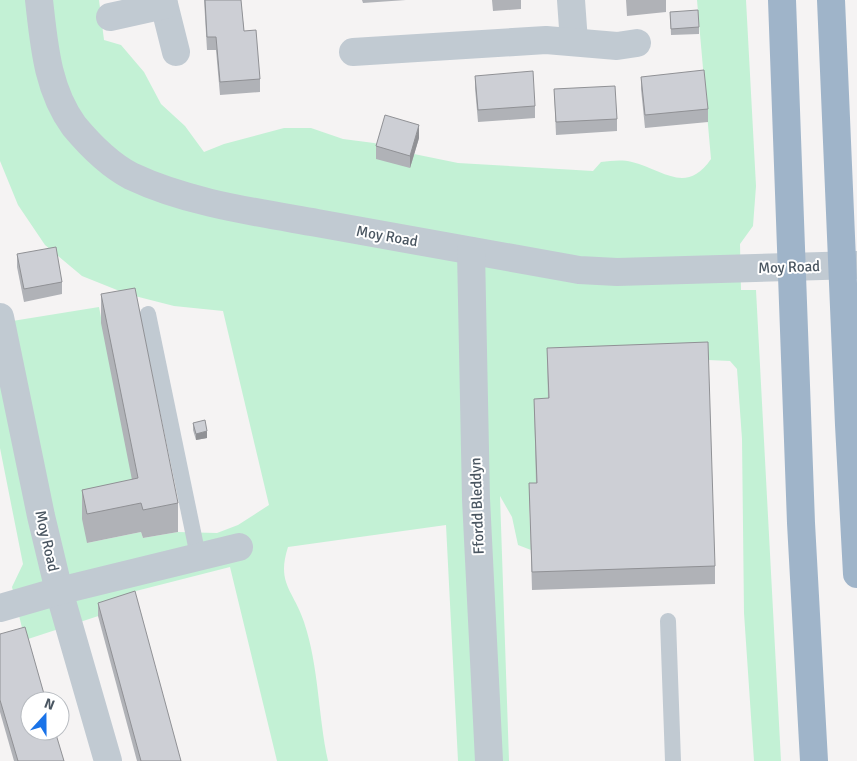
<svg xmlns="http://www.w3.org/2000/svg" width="857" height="761" font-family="Signika,sans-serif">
<rect width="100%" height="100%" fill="#f5f3f3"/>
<path fill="#c3f1d5" d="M0 0H99L104 40 121 45 144 72 161 104 185 126 204 152 224 144 284 128H311L343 139 374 143 414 154 458 163 593 171 601 162C611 161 621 159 632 162 664 170 686 195 711 159L697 0H746L756 186 753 226 740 244 741 290H756L781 761H754L744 613 742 439 737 369 730 361 708 360 549 416 537 501H529L531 550 518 545 512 517 500 496 509 761H458L446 525 288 547C276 584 294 591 304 622 319 667 318 715 328 761H277L230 567 132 592 135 604 25 640 12 587 23 564 0 448V323L99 307 138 507 87 543 141 532 143 538 178 532 217 533 238 525 269 505 223 311 174 306 127 294 82 276 45 245 18 205 0 161Z"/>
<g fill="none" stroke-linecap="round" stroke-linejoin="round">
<g stroke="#c1cad2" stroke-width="16">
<path d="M148 314 198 556"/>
<path d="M668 621 673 761"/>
</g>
<g stroke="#c1cad2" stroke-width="28">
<path d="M39 0C44 44 47 89 74 126 89 144 110 165 131 176 188 203 255 212 317 223 404 239 491 255 579 270L617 272 857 265"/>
<path d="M163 0 176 52"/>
<path d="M571 0 574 42"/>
<path d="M110 17 164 5"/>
<path d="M353 52 546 40 617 46 637 43"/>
<path d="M471 251 476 499 489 761"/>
<path d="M0 317 41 516 59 591 108 761"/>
<path d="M0 608 59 591 239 547"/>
</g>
<g stroke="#9fb4c9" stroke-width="28">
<path d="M782 0 801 523 814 761"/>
<path d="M831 0 849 425 857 574"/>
</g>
</g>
<g fill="#b0b2b7">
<path d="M204 0H241L244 31 260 79V92L220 95 216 50H207Z"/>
<path d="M362 0H406L363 3Z"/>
<path d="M492 0H521V9L493 11Z"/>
<path d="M626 0H666V12L627 16Z"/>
<path d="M670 12 699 27V34L671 35Z"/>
<path d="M475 76 535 106V118L478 122 475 88Z"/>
<path d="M641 77 708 109V122L645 128 641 89Z"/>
<path d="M554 89 617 119V131L556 135Z"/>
<path d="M419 138 410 168 376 159V146Z"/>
<path d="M17 254 62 282V294L24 302 17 267Z"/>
<path d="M101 294 178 503V532L143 538 141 532 87 543 82 519V490L132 480 101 323Z"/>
<path d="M547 348 715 566V584L532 590 529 483H536L534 399H548Z"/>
<path d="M193 423 207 438 196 440 193 430Z"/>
<path d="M98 603 181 761H137L98 616Z"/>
<path d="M0 634 64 761H14L0 712Z"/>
</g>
<g fill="#909195">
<path d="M419 125V138L410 168V156Z"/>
<path d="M207 431V438L196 440V434Z"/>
</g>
<g fill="#cdcfd5" stroke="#909195">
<path d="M205 0H241L244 31 256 30 260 79 220 82 216 37H207Z"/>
<path d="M698 10 699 27 671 29 670 12Z"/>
<path d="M704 70 708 109 645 115 641 77Z"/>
<path d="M533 71 535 106 478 110 475 76Z"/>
<path d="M615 86 617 119 556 122 554 89Z"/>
<path d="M385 115 419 125 410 156 376 146Z"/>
<path d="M56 247 62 282 24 289 17 254Z"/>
<path d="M135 288 178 503 143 510 141 503 87 514 82 490 138 478 101 294Z"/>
<path d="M708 342 715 566 532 572 529 483H537L534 399 549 398 547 348Z"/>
<path d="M205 420 207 431 196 434 193 423Z"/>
<path d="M135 591 181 761H141L98 603Z"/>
<path d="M25 627 46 701H30V731H55L64 761H18L0 700V634Z"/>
</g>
<g text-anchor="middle" stroke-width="4" stroke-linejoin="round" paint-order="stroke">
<g font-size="15" fill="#4a5661" stroke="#fff">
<text transform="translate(387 236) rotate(10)" y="5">Moy Road</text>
<text transform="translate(789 267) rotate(-2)" y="5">Moy Road</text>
<text transform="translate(477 506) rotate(-92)" y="5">Ffordd Bleddyn</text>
<text transform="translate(47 541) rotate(77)" y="5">Moy Road</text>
</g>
</g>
<g transform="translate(45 716) rotate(21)"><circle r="24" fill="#ffffff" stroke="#b7bbc0"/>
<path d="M0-4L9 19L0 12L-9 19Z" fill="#1a73e8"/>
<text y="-8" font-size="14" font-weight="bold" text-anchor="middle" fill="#4a5661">N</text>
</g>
</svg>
